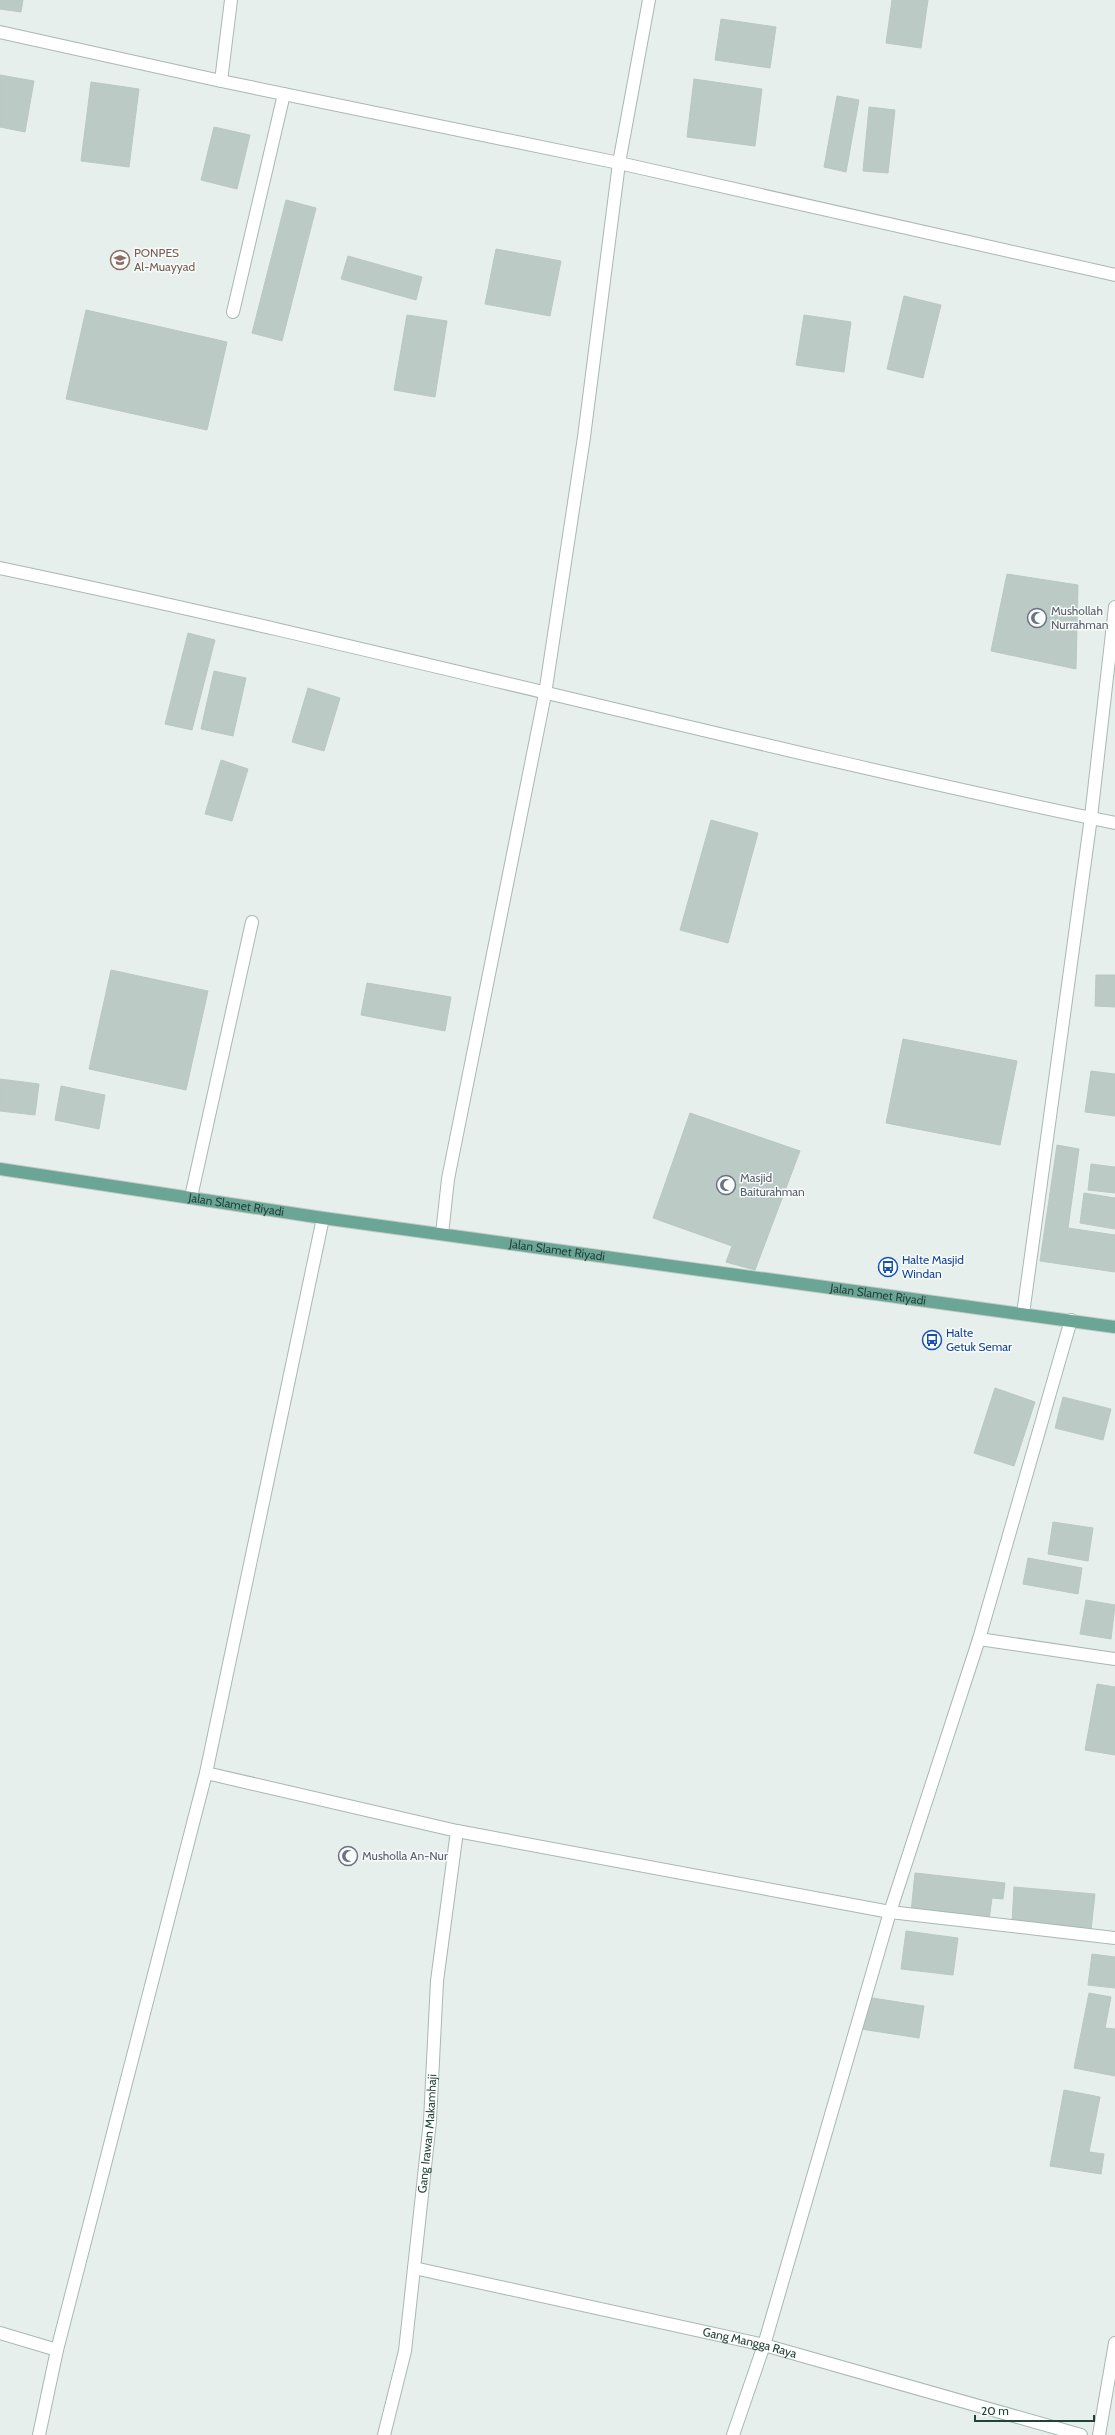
<svg xmlns="http://www.w3.org/2000/svg" width="1115" height="2435" font-family="Cabin,sans-serif">
<rect width="100%" height="100%" fill="#e6efeb"/>
<g fill="#bbcac4" stroke="#b8c9c2">
<path d="M0 0H23L21 12 0 9Z"/>
<path d="M892 0H928L921 48 886 43Z"/>
<path d="M721 19 776 27 770 68 715 60Z"/>
<path d="M0 75 34 81 25 132 0 127Z"/>
<path d="M694 79 762 89 755 146 687 137Z"/>
<path d="M91 82 139 89 129 167 81 161Z"/>
<path d="M837 96 859 100 846 172 824 167Z"/>
<path d="M869 107 895 110 888 173 863 171Z"/>
<path d="M214 127 250 135 237 189 201 180Z"/>
<path d="M286 200 316 208 282 341 252 333Z"/>
<path d="M496 249 561 261 550 316 485 304Z"/>
<path d="M348 256 422 277 416 300 341 279Z"/>
<path d="M904 296 941 305 923 378 887 369Z"/>
<path d="M86 310 227 342 207 430 66 399Z"/>
<path d="M407 315 447 321 435 397 394 390Z"/>
<path d="M804 315 851 322 844 372 796 365Z"/>
<path d="M1007 574 1078 585 1076 669 991 651Z"/>
<path d="M188 633 215 640 192 730 165 724Z"/>
<path d="M214 671 246 678 233 736 201 729Z"/>
<path d="M308 688 340 698 324 751 292 742Z"/>
<path d="M221 760 248 769 232 821 205 814Z"/>
<path d="M711 820 758 833 728 943 680 930Z"/>
<path d="M111 970 208 991 186 1090 89 1069Z"/>
<path d="M1096 975H1115V1007L1095 1006Z"/>
<path d="M367 983 451 997 445 1031 361 1015Z"/>
<path d="M903 1039 1017 1061 1000 1145 886 1123Z"/>
<path d="M1091 1071 1115 1074V1116L1085 1112Z"/>
<path d="M0 1079 39 1084 35 1115 0 1111Z"/>
<path d="M61 1086 105 1095 99 1129 55 1120Z"/>
<path d="M690 1113 800 1151 755 1270 726 1262 732 1246 653 1218Z"/>
<path d="M1057 1145 1079 1149 1068 1228 1115 1235V1272L1040 1261Z"/>
<path d="M1091 1164 1115 1167V1193L1088 1190Z"/>
<path d="M1084 1193 1115 1198V1229L1080 1223Z"/>
<path d="M995 1388 1035 1402 1014 1466 974 1453Z"/>
<path d="M1063 1397 1111 1409 1103 1440 1055 1428Z"/>
<path d="M1053 1522 1093 1528 1088 1561 1048 1554Z"/>
<path d="M1028 1558 1082 1568 1078 1594 1023 1584Z"/>
<path d="M1086 1600 1115 1605 1111 1639 1080 1634Z"/>
<path d="M1097 1684 1115 1687V1755L1085 1750Z"/>
<path d="M915 1873 1005 1883 1003 1899 992 1898 989 1920 911 1912Z"/>
<path d="M1014 1887 1095 1894 1091 1930 1012 1923Z"/>
<path d="M906 1931 958 1938 953 1975 901 1969Z"/>
<path d="M1092 1954 1115 1957V1988L1088 1985Z"/>
<path d="M1089 1993 1111 1997 1105 2028 1115 2029V2076L1074 2068Z"/>
<path d="M866 1997 924 2006 919 2038 861 2029Z"/>
<path d="M1064 2090 1100 2097 1089 2152 1104 2154 1101 2174 1050 2166Z"/>
</g>
<g fill="none" stroke-linecap="round" stroke-linejoin="round">
<g stroke="#a8b8b2" stroke-width="14">
<g id="minor">
<path d="M0 32 221 81 619 163 1115 275"/>
<path d="M221 81 231 0"/>
<path d="M233 312 284 94"/>
<path d="M0 568C373 646 742 745 1115 823"/>
<path d="M191 1197 252 922"/>
<path d="M442 1234 448 1179 545 694 584 437 619 163 649 0"/>
<path d="M1023 1314 1091 817 1115 607"/>
<path d="M979 1639 1115 1659"/>
<path d="M206 1773 457 1831 890 1912 1115 1938"/>
<path id="s1" d="M414 2268 764 2345 1081 2435"/>
<path d="M0 2333 57 2350"/>
<path d="M39 2435 57 2350 206 1773 323 1218"/>
<path id="s2" d="M384 2435 405 2351 430 2121 437 1981 457 1831"/>
<path d="M733 2435 764 2345 890 1912 979 1639 1071 1320"/>
<path d="M1099 2435 1115 2343"/>
</g>
</g>
<g stroke="#c2cac8" stroke-width="14">
<g id="major">
<path id="s3" d="M0 1169 323 1218 1115 1327"/>
</g>
</g>
<use href="#minor" stroke="#fff" stroke-width="12"/>
<use href="#major" stroke="#6aa596" stroke-width="12"/>
</g>
<defs>
<g id="school-ring" transform="scale(1)"><circle r="9.5" fill="#f7fbf9" stroke="#8d6e63" stroke-width="1.5"/><path d="M0-5L7-2L0 1L-7-2ZM-4 1L0 2.5L4 1V4Q0 6-4 4Z" fill="#8d6e63"/></g>
<g id="mosque-ring" transform="scale(1)"><circle r="9.5" fill="#f7fbf9" stroke="#6b7280" stroke-width="1.5"/><path d="M3.5-4.9A6 6 0 1 0 3.5 4.9A5 5 0 1 1 3.5-4.9Z" fill="#6b7280"/></g>
<g id="bus-ring" transform="scale(1)"><circle r="9.5" fill="#f7fbf9" stroke="#1a4fb4" stroke-width="1.5"/><path d="M-5-6H5V4H4V6H2V4H-2V6H-4V4H-5ZM-3.5-4V0h7V-4ZM-3.5 1.2v1.5H-2V1.2ZM2 1.2v1.5H3.5V1.2Z" fill="#1a4fb4"/></g>
</defs>
<g fill-rule="evenodd">
<use href="#school-ring" x="120" y="260"/>
<use href="#mosque-ring" x="1037" y="618"/>
<use href="#mosque-ring" x="726" y="1185"/>
<use href="#bus-ring" x="888" y="1267"/>
<use href="#bus-ring" x="932" y="1340"/>
<use href="#mosque-ring" x="348" y="1856"/>
</g>
<g text-anchor="middle" stroke-width="3" stroke-linejoin="round" paint-order="stroke">
<g font-size="12" fill="#785e54" stroke="#f7fbf9" text-anchor="start">
<text x="134" y="257">PONPES<tspan x="134" dy="14">Al-Muayyad</tspan></text>
</g>
<g font-size="12" fill="#5b616d" stroke="#f7fbf9" text-anchor="start">
<text x="1051" y="615">Mushollah<tspan x="1051" dy="14">Nurrahman</tspan></text>
<text x="740" y="1182">Masjid<tspan x="740" dy="14">Baiturahman</tspan></text>
<text x="362" y="1860">Musholla An-Nur</text>
</g>
<g font-size="12" fill="#24423a" stroke="#f7fbf9">
<text dy="4" stroke="none"><textPath href="#s3" startOffset="239">Jalan Slamet Riyadi</textPath></text>
<text dy="4" stroke="none"><textPath href="#s3" startOffset="563">Jalan Slamet Riyadi</textPath></text>
<text dy="4" stroke="none"><textPath href="#s3" startOffset="887">Jalan Slamet Riyadi</textPath></text>
<text dy="4" stroke="none"><textPath href="#s2" startOffset="305">Gang Irawan Makamhaji</textPath></text>
<text dy="4" stroke="none"><textPath href="#s1" startOffset="344">Gang Mangga Raya</textPath></text>
</g>
<g font-size="12" fill="#164399" stroke="#f7fbf9" text-anchor="start">
<text x="902" y="1264">Halte Masjid<tspan x="902" dy="14">Windan</tspan></text>
<text x="946" y="1337">Halte<tspan x="946" dy="14">Getuk Semar</tspan></text>
</g>
</g>
<path d="M975 2415v6h119v-6" fill="none" stroke="#24423a" stroke-width="2"/>
<text x="981" y="2415" font-size="12" fill="#24423a" stroke="#f7fbf9" stroke-width="3" paint-order="stroke">20 m</text>
</svg>
